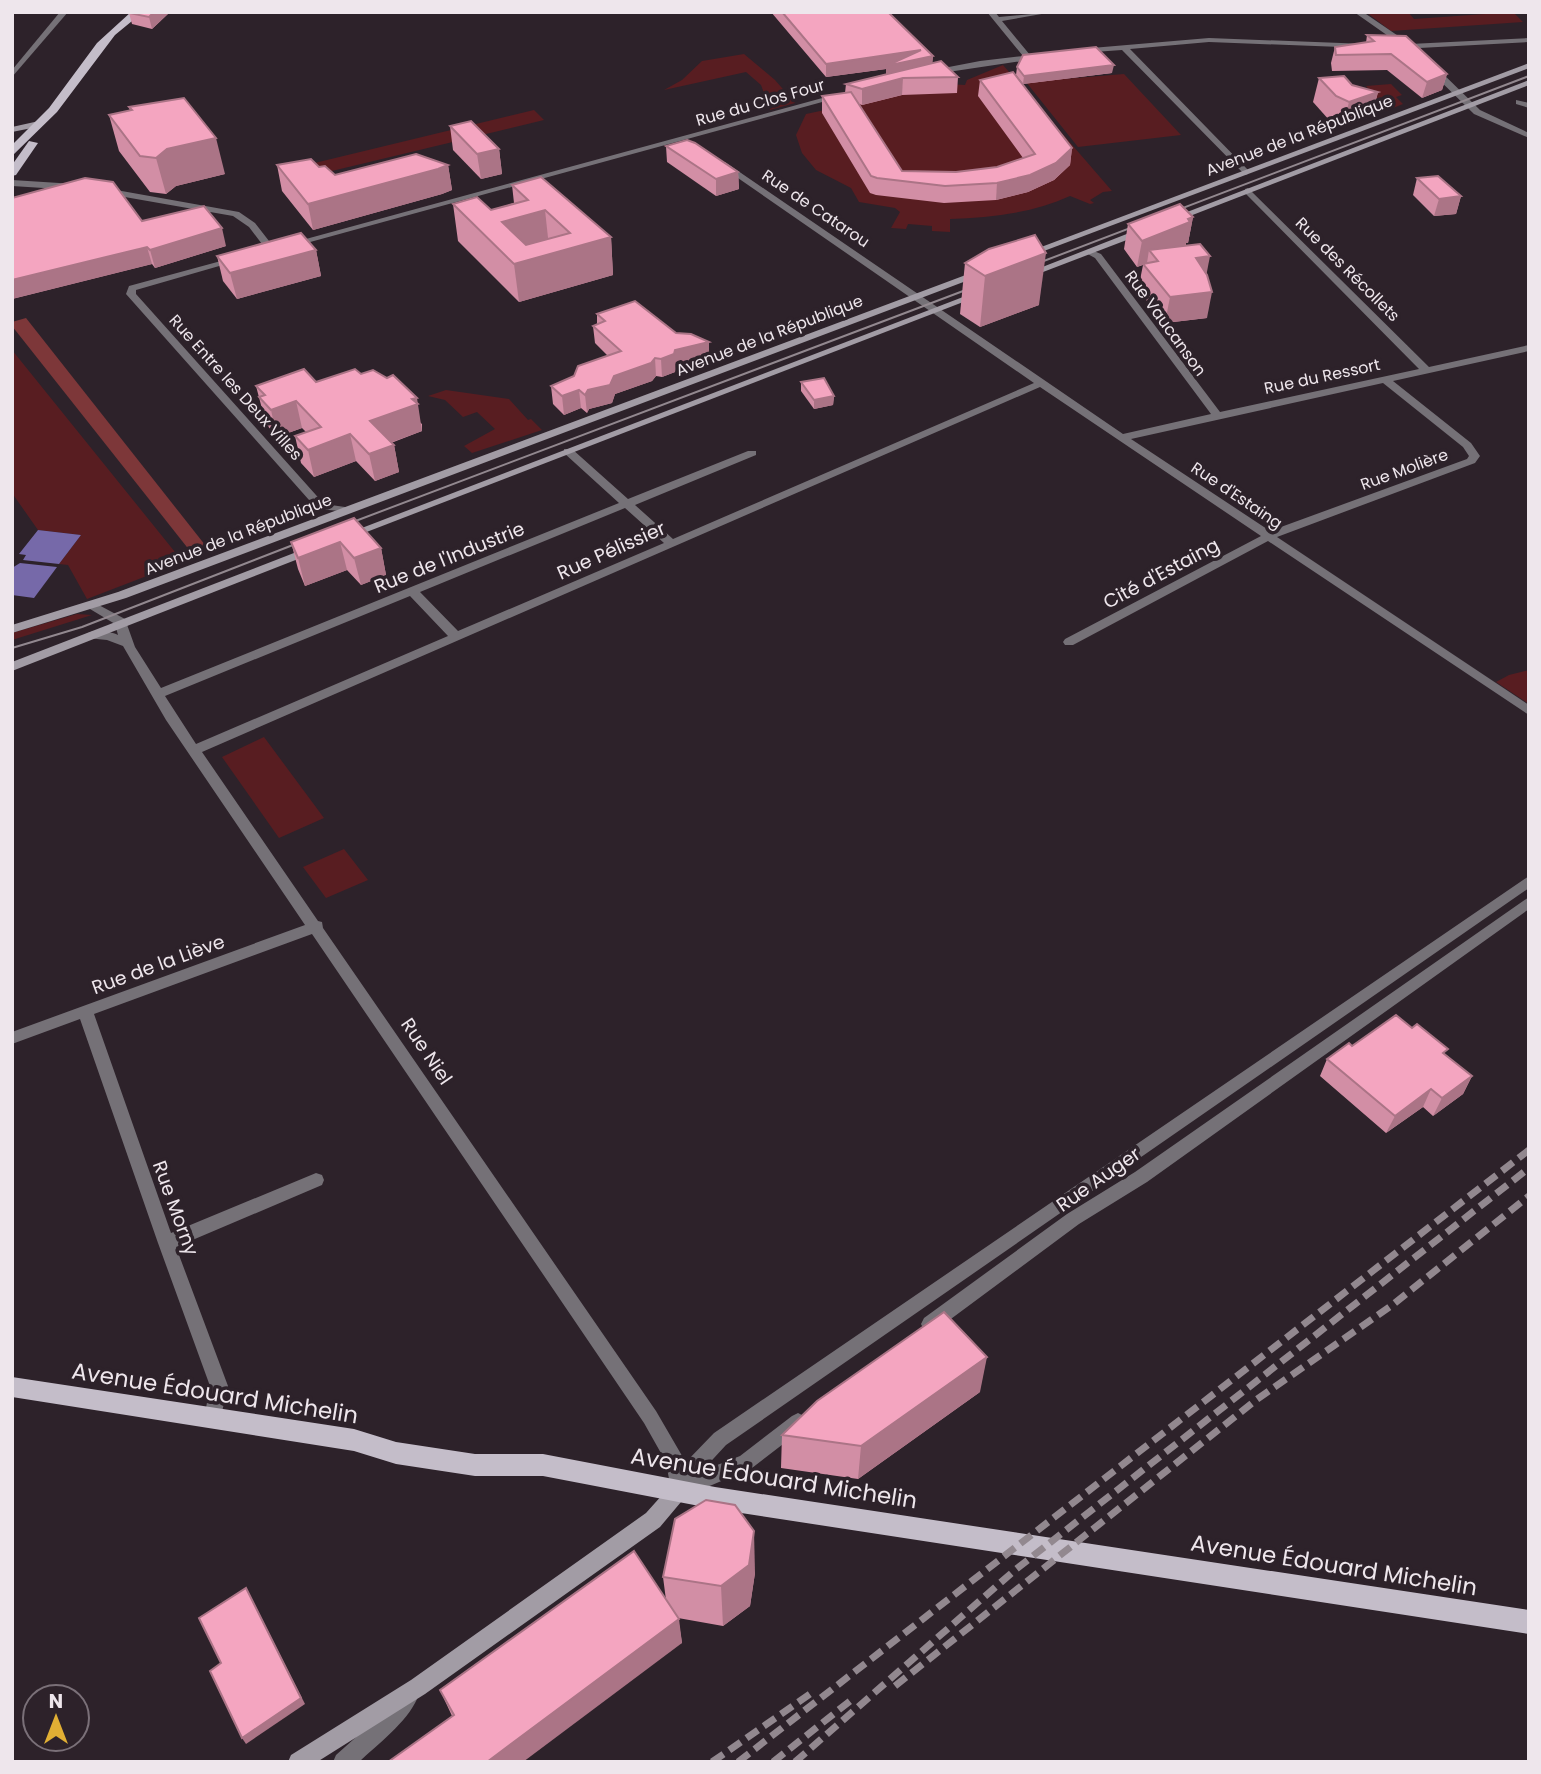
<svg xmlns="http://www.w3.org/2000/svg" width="1541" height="1774" font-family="Poppins,sans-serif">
<rect width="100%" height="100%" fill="#2d222a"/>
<g fill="#581d21">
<path d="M1366 12H1408L1414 19 1513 12 1523 22 1391 31Z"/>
<path d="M744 54 775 80 795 103 770 110 761 85 746 72 664 90 682 80 702 61Z"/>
<path d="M1003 65 1112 191 1103 192 1090 200 1094 203 1090 204 1070 196C1032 213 991 218 950 219V232L932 231V226L908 224 906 229 891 228 900 212 895 208 859 202 851 188 816 170 802 153 796 135 806 114 948 84 965 85 967 80Z"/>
<path d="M1124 74 1181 135 1078 147 1026 82Z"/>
<path d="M1391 84 1402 95 1396 97 1403 104 1376 115 1357 106 1370 91 1366 86Z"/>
<path d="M534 110 544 120 311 176 298 167Z"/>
<path d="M12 350 183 562 87 599 68 565 59 564 81 535 38 530 12 493Z"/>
<path d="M446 390 509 399 528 420 531 419 542 430 472 453 464 446 495 429 477 412 463 417 445 400 428 396Z"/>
<path d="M77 614 92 615 12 640V633Z"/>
<path d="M1529 670V704L1496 682 1509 675Z"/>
<path d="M264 737 324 818 279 838 222 757Z"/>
<path d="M344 849 368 880 326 898 303 867Z"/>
</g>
<path fill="#7d3739" d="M26 318 209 550 194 556 12 326V322Z"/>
<g fill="#7669a9">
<path d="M38 530 81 535 59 564 23 560 26 555 19 554Z"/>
<path d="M20 563 57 567 34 598 12 595V568Z"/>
</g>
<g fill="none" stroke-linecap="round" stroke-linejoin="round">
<g fill="#757177" fill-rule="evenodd">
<path d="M60 12H68L12 77V70Z"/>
<path d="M987 12H995L999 17 1053 12 1002 21 1030 55 1042 54V58L928 75V71L980 61 1023 56Z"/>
<path d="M1354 12H1363L1410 44 1529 38V42L1401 49 1397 47 1401 45Z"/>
<path d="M1209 38 1367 44 1371 46 1367 48 1209 42 1130 49 1248 170V174L1245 175 1122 50 1080 53 1076 51 1080 49Z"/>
<path d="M1429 66H1435L1480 110 1529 133V138L1474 114 1429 70Z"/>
<path d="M837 94 844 96 292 247 284 245Z"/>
<path d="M1516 100 1529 103V108L1516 104Z"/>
<path d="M725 162 1123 434 1211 414 1095 258 1084 252 1089 249 1101 254 1220 412 1419 369 1245 193V189L1248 188 1429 367 1529 345V351L1393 381 1471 443 1480 456 1475 463 1277 537 1529 705V715L1268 541 1073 645H1065L1063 642 1065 639 1261 536 1040 387 202 752 318 921 322 922 323 928 656 1411 681 1454 685 1463 714 1433 1529 876V888L726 1445 702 1471 740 1456 792 1416 798 1413 804 1416 807 1422 804 1428 752 1468 679 1499 672 1496 666 1462 644 1423 312 934 94 1014 171 1233 316 1173 322 1175 324 1180 322 1185 176 1247 228 1386 219 1425 213 1428 207 1425 204 1419 210 1386 158 1243 80 1019 12 1044V1032L305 925 166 720 123 646 107 640 87 638 85 635C93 628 109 631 118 635L115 624 85 606 91 602 95 603 125 619 135 647 161 688 619 503 564 453V449H572L628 499 748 451H756V455L635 505 673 539 1034 383 722 167V163ZM1383 383 1463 447 1469 456 1467 459 1270 531 1131 439ZM625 508 664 543 458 631 420 592ZM410 596 448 636 196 744 165 696Z"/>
<path d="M12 180 75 184 79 187 75 190 12 186Z"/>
<path d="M105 188 239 212 255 223 276 250 268 252 249 227 233 216 102 193 101 191Z"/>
<path d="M232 258 240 260 136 290V294L324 504 352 508V512L317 509 126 294 129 286Z"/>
<path d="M1529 897V909L1147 1182 1079 1224 936 1330 930 1332 924 1330 921 1324 924 1318 1067 1214 1135 1172Z"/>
<path d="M407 1689 414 1692 417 1699C407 1722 377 1745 359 1762H333L336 1755 373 1722 400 1692Z"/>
</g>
<g fill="#a29ca5" fill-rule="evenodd">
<path d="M1529 63V68L1028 257 1020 255Z"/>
<path d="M1529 80V85L1177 221 1169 219Z"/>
<path d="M39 121 42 122V126L12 132V127Z"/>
<path d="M1142 228 1147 231 1145 233 1030 277 1022 275Z"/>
<path d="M979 270 982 271V275L126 598 12 633V625L118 592Z"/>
<path d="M976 292 984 294 351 538H343L341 536Z"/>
<path d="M312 546 318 550 316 552 12 671V662Z"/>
<path d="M679 1481 686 1484 688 1490 686 1496 660 1527 425 1694 317 1762H288L291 1755 411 1680 646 1513 672 1484Z"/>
</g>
<g fill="#c4bdc9" fill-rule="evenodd">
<path d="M131 12H143L115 35 57 112 12 156 13 144 49 108 97 43Z"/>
<path d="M29 141 38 143 16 175 12 176V165Z"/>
<path d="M12 1377 354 1429 396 1442 475 1454H543L715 1487 1529 1610V1634L715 1509 543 1476H475L396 1464 354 1451 12 1397Z"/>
</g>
<g stroke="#92888f" stroke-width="2">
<path d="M1028 267 1529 76"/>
<path d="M337 528 979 285"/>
<path d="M12 648 82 627 311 538"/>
</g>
<g stroke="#92888f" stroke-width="7" stroke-dasharray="14 7" stroke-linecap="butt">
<path d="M895 1686 1256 1400 1391 1306 1529 1196"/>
<path d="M712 1762 810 1694"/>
<path d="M738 1762 1529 1150"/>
<path d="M773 1762 850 1701"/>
<path d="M795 1762 1015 1570 1529 1168"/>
</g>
</g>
<g fill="#d28ea5">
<path d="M170 12 152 29 132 24 129 13Z"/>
<path d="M771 12H888L933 56 932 63 958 77 957 93 902 95 862 105 859 104 902 171 956 172 997 167 1023 158 978 96 980 80 1072 148 1070 165 1054 180 1028 192 996 200 944 203 876 195 870 193 822 113V96L845 93 846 84 886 74V69L826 77Z"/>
<path d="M1367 35 1447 74 1442 90 1422 98 1387 70 1332 71 1331 63 1335 47 1366 43Z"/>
<path d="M1017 67 1112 73 1023 84 1016 75Z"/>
<path d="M1319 78 1378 92 1372 116 1343 127 1330 121 1313 102Z"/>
<path d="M129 107 225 174 176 186 166 194 150 192 119 151 109 115 130 111Z"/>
<path d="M450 126 499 149 502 174 481 179 453 150Z"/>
<path d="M666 146 738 172 739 189 716 196 667 162Z"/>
<path d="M277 165 335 175 448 165 452 190 442 194 313 230 282 191Z"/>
<path d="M1417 178 1461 196 1456 214 1434 216 1413 195Z"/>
<path d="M512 185 611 237 613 275 519 302 458 241 453 204 491 210 514 203Z"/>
<path d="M12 198 142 221 226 246 155 268 152 264 12 299Z"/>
<path d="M1193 217 1188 243H1186V246L1206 274 1207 318 1165 323 1138 290 1143 265 1137 267 1124 249 1128 224Z"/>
<path d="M316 250 321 276 237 299 223 281 217 256Z"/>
<path d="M965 263 1039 305 980 327 960 314Z"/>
<path d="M597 314 709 342V359L676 368 675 372 662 377 656 376 652 381 615 394 612 403 589 409 587 413 581 408 564 415 553 404 551 386 574 376 608 356 595 343 593 326 597 324Z"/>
<path d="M361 374 422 424V431L391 443 394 445 399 472 375 481 356 461 314 477 301 463 295 436 306 432 302 428 277 437 266 424 256 386 316 382Z"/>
<path d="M801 382 834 396 833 405 814 409 801 391Z"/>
<path d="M354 518 381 548 386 575 361 585 347 570 305 586 298 569 291 542Z"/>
<path d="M1352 1046 1445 1054 1472 1076 1463 1094 1433 1116 1423 1107 1386 1133 1320 1076 1327 1059Z"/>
<path d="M980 1392 858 1479 781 1468 782 1435Z"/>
<path d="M755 1573 750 1606 723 1626 678 1618 682 1643 452 1716 440 1690 666 1600 663 1577Z"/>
</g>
<g fill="#ab7486">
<path d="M154 12H170L152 29 149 17Z"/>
<path d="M921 50 933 56 932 69 886 79V69L826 77V64Z"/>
<path d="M1114 65 1112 73 1023 84 1024 76Z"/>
<path d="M1447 74 1442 90 1422 98 1427 82Z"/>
<path d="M903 78 902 95 862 105V89Z"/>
<path d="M1378 92 1372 116 1343 127 1349 102Z"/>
<path d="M216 138 225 174 176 186 166 194 156 158 167 149Z"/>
<path d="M1072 148 1070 165 1054 180 1028 192 996 200 997 183Z"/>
<path d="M499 149 502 174 481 179 477 154Z"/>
<path d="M448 165 452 190 442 194 313 230 308 204Z"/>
<path d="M738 172 739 189 716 196V179Z"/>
<path d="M1461 196 1456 214 1434 216 1439 199Z"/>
<path d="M545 210 549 247 508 259 502 222Z"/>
<path d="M1193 217 1188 243H1186L1185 248 1149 250 1147 263 1137 267 1142 241Z"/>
<path d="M222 228 226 246 155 268 150 250Z"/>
<path d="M611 237 613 275 519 302 514 264Z"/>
<path d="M147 247 152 264 12 299V280Z"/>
<path d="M316 250 321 276 237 299 230 273Z"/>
<path d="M1046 253 1039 305 980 327 985 276Z"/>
<path d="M1210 256 1205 282 1196 258Z"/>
<path d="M1212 292 1207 318 1165 323 1170 297Z"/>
<path d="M709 342V359L676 368 675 372 662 377 661 359 675 350Z"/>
<path d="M655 358 656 376 652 381 615 394 612 403 589 409 587 413 585 395 588 390 614 376Z"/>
<path d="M579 390 581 408 564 415 562 396Z"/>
<path d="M834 396 833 405 814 409V400Z"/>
<path d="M417 398 422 431 376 448 370 421Z"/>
<path d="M296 401 302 428 277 437 271 410Z"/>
<path d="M350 434 356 461 314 477 308 450Z"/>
<path d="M394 445 399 472 375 481 369 454Z"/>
<path d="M340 542 347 570 305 586 298 558Z"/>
<path d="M381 548 386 575 361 585 354 558Z"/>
<path d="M1472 1076 1463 1094 1433 1116 1442 1098Z"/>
<path d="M1431 1089 1423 1107 1386 1133 1395 1116Z"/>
<path d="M987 1357 980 1392 858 1479 861 1446Z"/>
<path d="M754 1531 755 1573 750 1606 723 1626 721 1586Z"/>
<path d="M246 1588 305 1704 246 1744 242 1738Z"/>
<path d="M679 1619 682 1643 523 1762H487Z"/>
</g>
<g fill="#f4a5c0" stroke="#ab7486" stroke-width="2" fill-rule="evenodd">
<path d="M130 12H154L149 17 129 13Z"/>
<path d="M782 12H888L933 56 886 66 921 50 826 64Z"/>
<path d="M1367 35 1406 36 1447 74 1427 82 1391 54 1336 55 1335 47 1374 41Z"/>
<path d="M1096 47 1114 65 1024 76 1017 67 1023 55Z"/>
<path d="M941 61 958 77 903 78 862 89 846 84Z"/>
<path d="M1013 72 1072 148 1056 163 1030 175 997 183 945 186 877 178 871 176 822 96 851 92 902 171 956 172 997 167 1035 154 980 80Z"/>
<path d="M1344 76 1352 85 1378 92 1349 102 1336 96 1319 78Z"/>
<path d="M184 98 216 138 167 149 156 158 140 156 109 115 132 110 129 107Z"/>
<path d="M471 121 499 149 477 154 450 126Z"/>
<path d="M687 140 695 143 738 172 716 179 666 146Z"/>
<path d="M416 154 448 165 438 169 308 204 277 165 311 159 319 167 325 166 335 175Z"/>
<path d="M1438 176 1461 196 1439 199 1417 178Z"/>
<path d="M541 177 611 237 514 264 453 204 477 197 491 210 528 200 512 185ZM545 210 570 233 526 245 502 222Z"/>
<path d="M85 178 113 182 142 221 204 206 222 228 150 250 147 247 12 280V198Z"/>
<path d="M1180 204 1193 217 1188 219 1190 222 1142 241 1128 224Z"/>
<path d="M301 233 316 250 230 273 217 256Z"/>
<path d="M1035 235 1046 253 985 276 965 263 989 249Z"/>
<path d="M1200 244 1210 256 1196 258 1207 275 1212 292 1170 297 1143 264 1158 261 1149 250Z"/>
<path d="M635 301 676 333 691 334 709 342 675 350 674 354 661 359 655 358 651 363 614 376 610 385 588 390 585 395 579 390 562 396 551 386 574 376 578 366 621 351 593 326 605 321 597 314Z"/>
<path d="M304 369 316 382 355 369 361 374 373 370 387 378 393 375 417 398 412 399 418 404 370 421 394 445 369 454 350 434 308 450 295 436 321 427 296 401 271 410 259 397 265 395 256 386Z"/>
<path d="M824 378 834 396 814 400 801 382Z"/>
<path d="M354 518 381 548 354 558 340 542 298 558 291 542Z"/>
<path d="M1396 1015 1412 1028 1417 1024 1448 1049 1443 1053 1472 1076 1442 1098 1431 1089 1395 1116 1327 1059 1349 1043 1352 1046Z"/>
<path d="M944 1312 987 1357 861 1446 782 1435 817 1401Z"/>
<path d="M706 1500 735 1505 754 1531 749 1565 721 1586 663 1577 675 1519Z"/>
<path d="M634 1551 679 1619 487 1762H388L454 1715 440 1690Z"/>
<path d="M246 1588 301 1698 242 1738 210 1671 221 1663 199 1618Z"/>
</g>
<g text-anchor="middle" stroke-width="7" stroke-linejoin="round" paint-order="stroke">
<g font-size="16" fill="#eee6ec" stroke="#2d222a">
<text transform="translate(760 102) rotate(-16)" y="6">Rue du Clos Four</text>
<text transform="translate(1299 135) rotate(-21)" y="6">Avenue de la République</text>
<text transform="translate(816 208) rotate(34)" y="6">Rue de Catarou</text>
<text transform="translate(1348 269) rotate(45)" y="6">Rue des Récollets</text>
<text transform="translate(1166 323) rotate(54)" y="6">Rue Vaucanson</text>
<text transform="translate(769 335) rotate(-21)" y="6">Avenue de la République</text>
<text transform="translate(1322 376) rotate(-12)" y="6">Rue du Ressort</text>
<text transform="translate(236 387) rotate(48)" y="6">Rue Entre les Deux Villes</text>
<text transform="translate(1404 469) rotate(-20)" y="6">Rue Molière</text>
<text transform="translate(1237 495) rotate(34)" y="6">Rue d'Estaing</text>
<text transform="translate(238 534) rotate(-21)" y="6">Avenue de la République</text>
</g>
<g font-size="19" fill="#eee6ec" stroke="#2d222a">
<text transform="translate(611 550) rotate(-24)" y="7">Rue Pélissier</text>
<text transform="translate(449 557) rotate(-22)" y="7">Rue de l'Industrie</text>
<text transform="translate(1161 573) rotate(-28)" y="7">Cité d'Estaing</text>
<text transform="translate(158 964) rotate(-20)" y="7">Rue de la Liève</text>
<text transform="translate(427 1051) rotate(56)" y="7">Rue Niel</text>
<text transform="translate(1098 1179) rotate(-35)" y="7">Rue Auger</text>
<text transform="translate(176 1208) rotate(70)" y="7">Rue Morny</text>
</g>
<g font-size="23" fill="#eee6ec" stroke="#2d222a">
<text transform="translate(215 1393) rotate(9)" y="8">Avenue Édouard Michelin</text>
<text transform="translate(774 1478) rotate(9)" y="8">Avenue Édouard Michelin</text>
<text transform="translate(1334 1565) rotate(9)" y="8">Avenue Édouard Michelin</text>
</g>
</g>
<rect width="1541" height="1774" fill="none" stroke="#eee6ec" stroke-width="28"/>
<g transform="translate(56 1718)"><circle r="33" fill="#2d222a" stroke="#7a7078" stroke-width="2"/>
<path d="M0-5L12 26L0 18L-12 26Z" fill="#e1af34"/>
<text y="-10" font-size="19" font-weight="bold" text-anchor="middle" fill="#eee6ec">N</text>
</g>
</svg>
